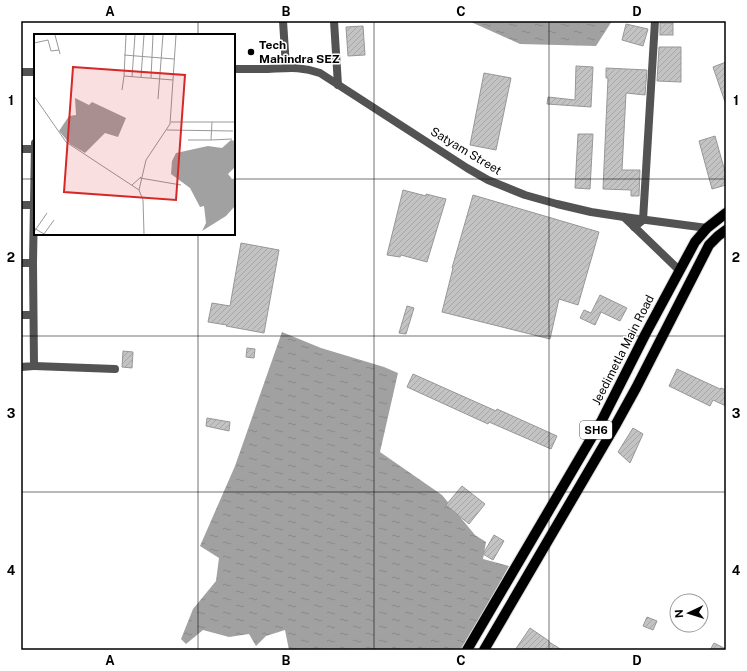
<svg xmlns="http://www.w3.org/2000/svg" width="747" height="671" font-family="'Public Sans',sans-serif">
<defs>
<pattern id="water-ripples" width="26" height="14" patternUnits="userSpaceOnUse"><rect width="26" height="14" fill="#a1a1a1"/><path d="M2 4q2-2 4 0t4 0M15 11q2-2 4 0t4 0" fill="none" stroke="#898989"/></pattern>
<pattern id="building-hatch" width="6" height="6" patternUnits="userSpaceOnUse"><rect width="6" height="6" fill="#c3c3c3"/><path d="M-1 1l2-2M0 6l6-6M5 7l2-2" fill="none" stroke="#a6a6a6"/></pattern>
</defs>
<rect width="100%" height="100%" fill="#fff"/>
<g fill="url(#water-ripples)">
<path d="M471 21H612L596 46 520 44 471 22Z"/>
<path d="M282 332 321 348 384 367 398 373 380 452 442 495 475 535 486 542 483 559 509 566 463 650H289L285 630 266 636 256 646 249 634 229 637 203 630 186 644 181 639 193 609 216 581 219 558 200 546 235 466Z"/>
</g>
<g fill="url(#building-hatch)" stroke="#979797">
<rect x="660" y="23" width="13" height="12"/>
<path d="M626 24 648 29 643 46 622 40Z"/>
<path d="M363 26 365 55 348 56 346 27Z"/>
<path d="M659 47H681V82L657 81Z"/>
<path d="M726 62V102H725L713 67Z"/>
<path d="M576 66 593 67 591 107 547 104 548 97 575 100Z"/>
<path d="M606 68 647 70 645 95 626 93 622 170H640L639 196H631V190L603 189 608 78H606Z"/>
<path d="M484 73 511 78 496 150 470 145Z"/>
<path d="M578 134H593L590 189 575 188Z"/>
<path d="M715 136 726 175V185L712 189 699 141Z"/>
<path d="M403 190 426 196V194L446 199 427 262 401 255 400 257 387 255Z"/>
<path d="M473 195 599 232 578 305 559 299 550 339 442 312 453 268H452Z"/>
<path d="M241 243 279 250 264 333 226 326 227 325 208 322 212 303 230 306Z"/>
<path d="M600 295 627 308 620 321 601 312 595 325 580 318 584 310 591 313Z"/>
<path d="M407 306 414 308 406 334 399 333Z"/>
<path d="M247 348 255 349 254 358 246 357Z"/>
<path d="M123 351 133 352 132 368 122 367Z"/>
<path d="M677 369 720 389 721 388 726 390V406L713 400 710 406 669 386Z"/>
<path d="M413 374 496 411 497 409 557 436 551 449 489 422 488 424 407 387Z"/>
<path d="M207 418 230 422 229 431 206 426Z"/>
<path d="M633 428 643 434 630 463 618 452Z"/>
<path d="M462 486 485 504 469 524 446 505Z"/>
<path d="M494 535 504 541 493 560 483 554Z"/>
<path d="M647 617 657 621 653 630 643 626Z"/>
<path d="M530 628 549 641V642L562 650H515Z"/>
<path d="M714 643 726 649V650H710Z"/>
</g>
<g fill="none" stroke-linecap="round" stroke-linejoin="round">
<g stroke="#dbdbdb" stroke-width="12">
<g id="primary">
<path d="M467 650 602 420 646 333 695 242 707 228 726 213"/>
<path d="M484 650 615 426 636 388 709 245 718 236 726 230"/>
</g>
</g>
<g stroke="#535353" stroke-width="8">
<path d="M283 21 286 67"/>
<path d="M334 21 338 85"/>
<path d="M21 149H35"/>
<path d="M21 205H34"/>
<path d="M634 227 643 220 655 21"/>
<path d="M21 263H33"/>
<path d="M21 315H33"/>
<path d="M34 366 115 369"/>
<path d="M21 367 34 366 33 263 35 143"/>
</g>
<g stroke="#535353" stroke-width="8">
<path d="M234 69C245 69 257 69 268 69 288 68 301 66 320 73L467 168 488 180 525 195 557 204 591 212 624 217 707 228"/>
<path d="M21 72H35"/>
<path d="M624 217 679 270"/>
</g>
<use href="#primary" stroke="#000" stroke-width="10"/>
</g>
<path fill="none" stroke="#000" stroke-width="1" stroke-opacity="0.55" d="M198 21V35M374 21V650M549 21V650M21 179H35M234 179H726M198 234V650M21 336H726M21 492H726"/>
<circle fill="#000" stroke="#fff" stroke-width="1.5" cx="251" cy="52" r="4"/>
<g text-anchor="middle" stroke-width="3" stroke-linejoin="round" paint-order="stroke">
<rect fill="#fff" stroke="#4c4c4c" stroke-width="1" x="580" y="421" width="32" height="18" rx="3"/>
<g font-size="11" font-weight="bold" fill="#000">
<text x="596" y="434">SH6</text>
</g>
<g font-size="12" font-weight="bold" fill="#000" stroke="#fff" text-anchor="start">
<text x="259" y="49">Tech<tspan x="259" dy="14">Mahindra SEZ</tspan></text>
</g>
<g font-size="12" fill="#000" stroke="#fff">
<text transform="translate(466 151) rotate(31)" y="4">Satyam Street</text>
<text transform="translate(623 350) rotate(-63)" y="4">Jeedimetla Main Road</text>
</g>
</g>
<g transform="translate(34 34)">
<rect width="201" height="201" fill="#fff"/>
<path d="M41 64 55 71 58 68 92 84 84 103 71 99 51 119 36 110 25 97 35 82 42 81ZM197 106 201 107V133L194 140 198 145 201 144V172L192 182 168 197 172 189 170 172 166 173 156 154 137 140 138 127 142 119 174 112 188 114Z" fill="#a1a1a1"/>
<path fill="none" stroke="#999" stroke-width="1" d="M21 1 26 20M92 1 90 42 139 46M0 9 14 6 17 17 25 16M90 21 140 25M98 43 101 1M107 43 110 1M117 44 119 1M88 56 90 42M0 62 32 108 105 156 109 166 110 200M124 65 129 1M137 88H201M133 96 199 97M154 106H177L178 88M177 106 198 105M106 144 147 151M98 151 107 143M105 156 112 126 136 90 142 1M0 194 10 200 20 186M0 198 13 179"/>
<path fill="#d62828" fill-opacity="0.15" stroke="#d62828" stroke-width="2" d="M39 33 151 41 142 166 30 158Z"/>
<rect width="201" height="201" fill="none" stroke="#000" stroke-width="2"/>
</g>
<rect width="747" height="671" fill="none" stroke="#ffffff" stroke-width="44"/>
<g transform="translate(689 613) rotate(266)"><circle r="19" fill="#ffffff" stroke="#999999"/>
<path d="M0-3L7 15L0 10L-7 15Z" fill="#000000"/>
<text y="-6" font-size="11" font-weight="bold" text-anchor="middle" fill="#000000">N</text>
</g>
<rect x="22" y="22" width="703" height="627" fill="none" stroke="#000" stroke-width="1.5"/>
<g font-size="13" text-anchor="middle" font-weight="bold" fill="#000">
<text x="110" y="16">A</text>
<text x="286" y="16">B</text>
<text x="461" y="16">C</text>
<text x="637" y="16">D</text>
<text x="11" y="105">1</text>
<text x="736" y="105">1</text>
<text x="11" y="262">2</text>
<text x="736" y="262">2</text>
<text x="11" y="418">3</text>
<text x="736" y="418">3</text>
<text x="11" y="575">4</text>
<text x="736" y="575">4</text>
<text x="110" y="665">A</text>
<text x="286" y="665">B</text>
<text x="461" y="665">C</text>
<text x="637" y="665">D</text>
</g>
</svg>
